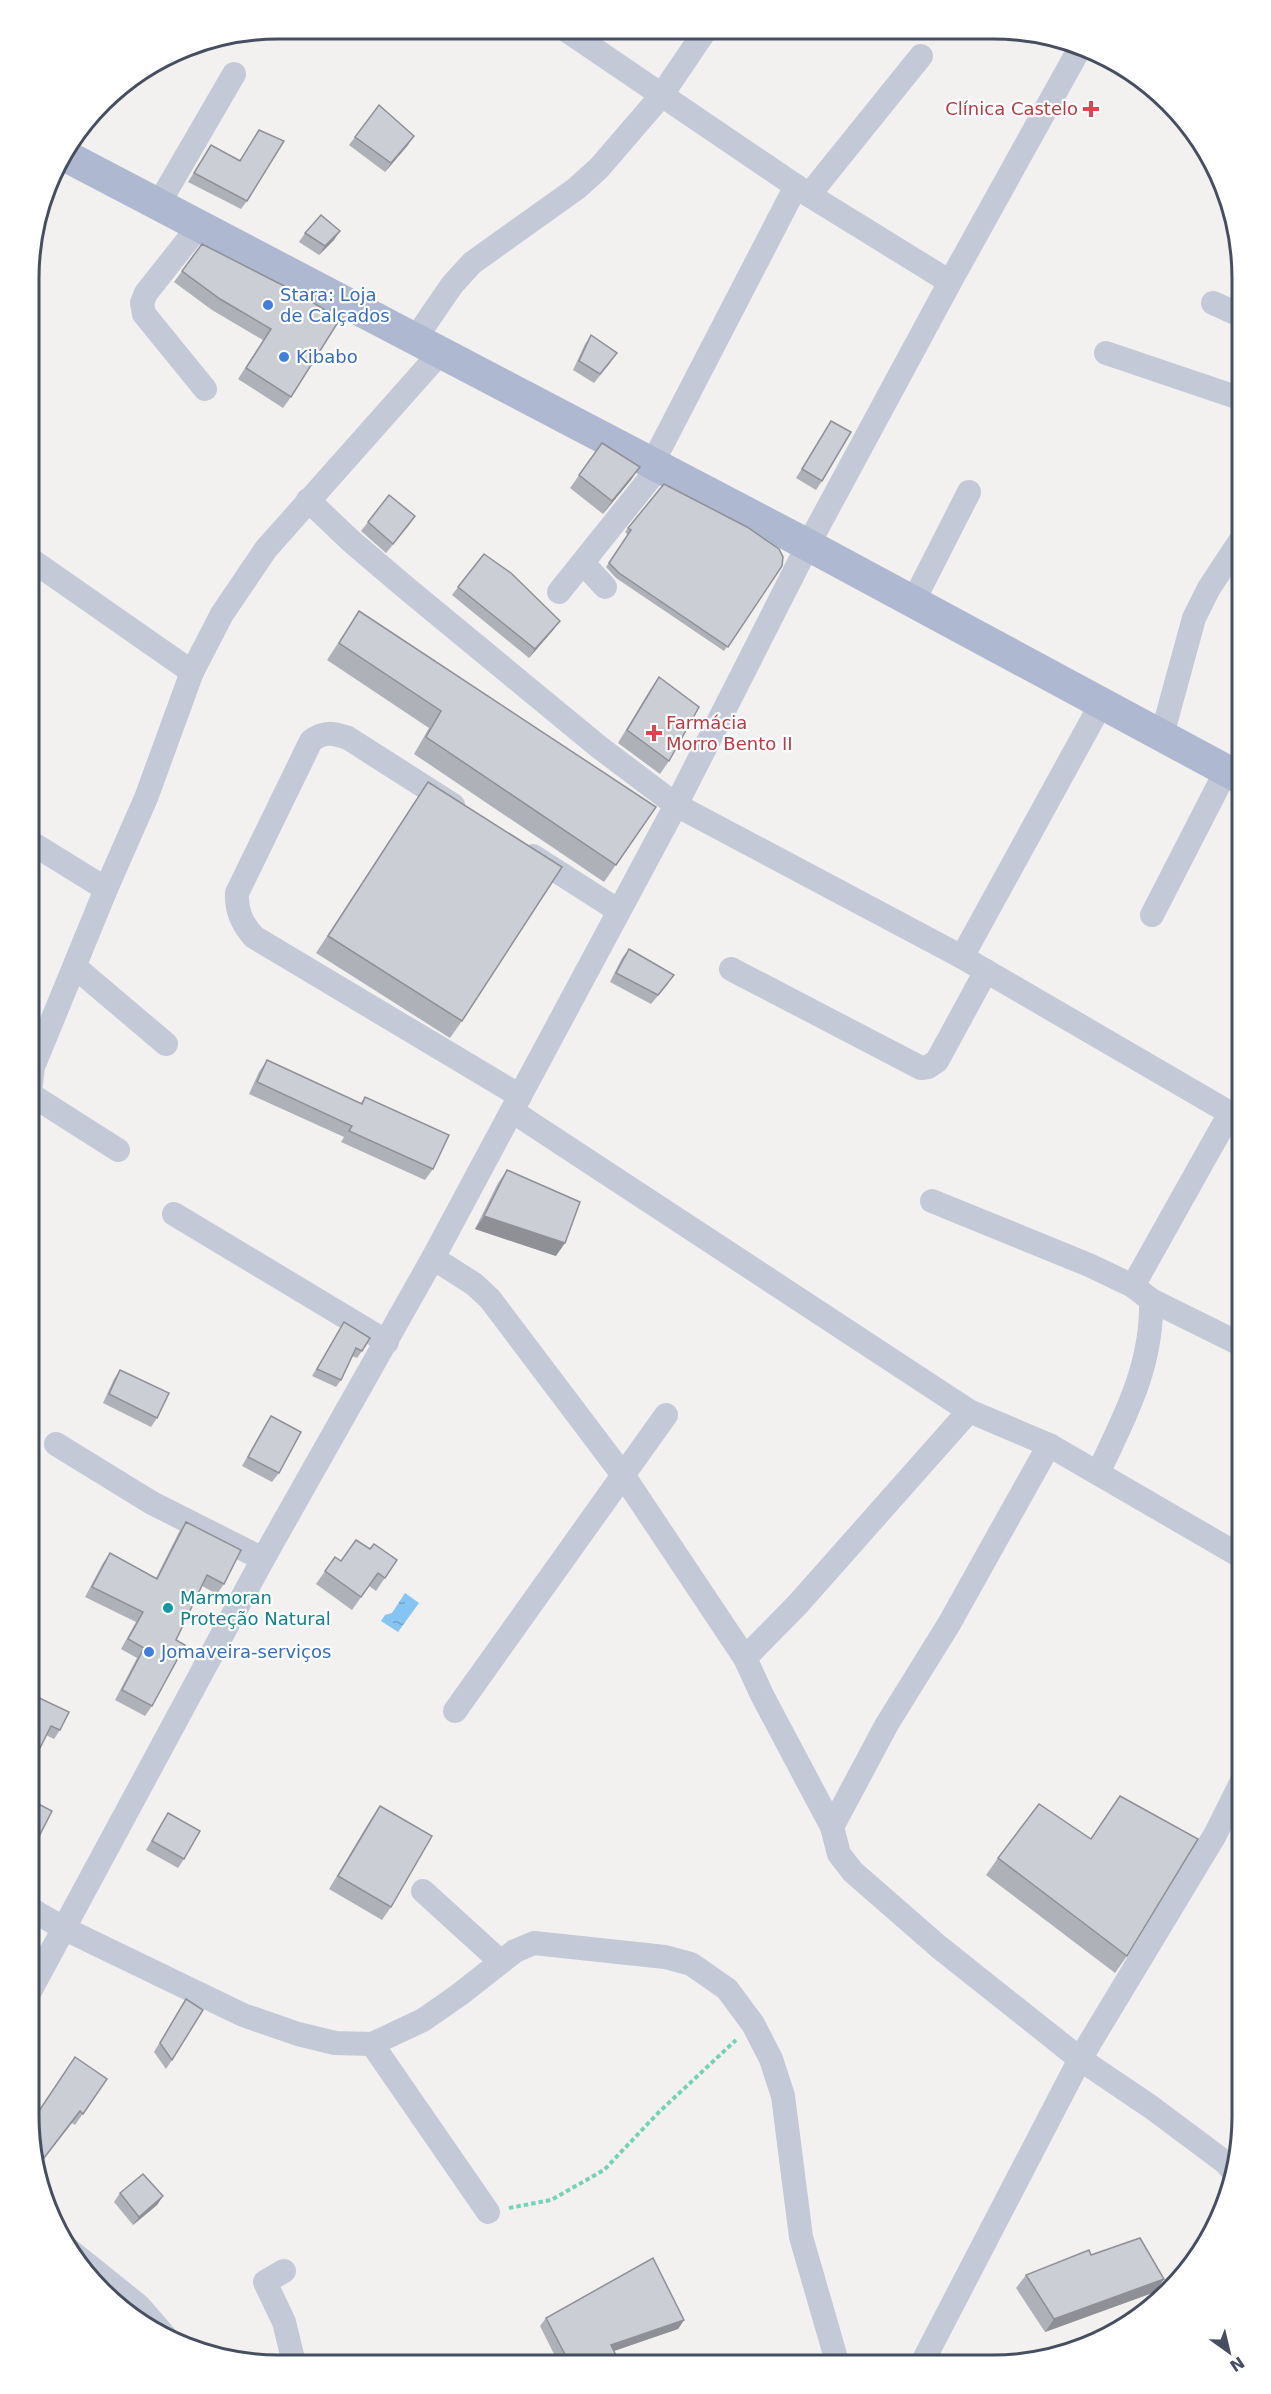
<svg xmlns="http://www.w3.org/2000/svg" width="1271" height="2394" font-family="'DejaVu Sans',sans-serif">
<defs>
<pattern id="water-ripples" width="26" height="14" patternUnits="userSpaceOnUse" patternTransform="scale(1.5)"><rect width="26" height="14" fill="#86c5f3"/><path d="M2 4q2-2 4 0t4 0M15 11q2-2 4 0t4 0" fill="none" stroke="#6fa2c8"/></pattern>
</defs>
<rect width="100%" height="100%" fill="#f3f0f0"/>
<path fill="url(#water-ripples)" d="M405 1593 419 1603 398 1632 381 1621 385 1615 392 1613Z"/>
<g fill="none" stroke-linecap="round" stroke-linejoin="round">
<path stroke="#71d4b7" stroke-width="4" stroke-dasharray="4.5 3" stroke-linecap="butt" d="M509 2208 551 2200 604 2170 659 2112 736 2040"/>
<g stroke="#c3c9d6" stroke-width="24">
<path d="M566 30 809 195 950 282"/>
<path d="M809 195 921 56"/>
<path d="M158 205 234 74"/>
<path d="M199 226 146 293 142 303 144 314 205 389"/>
<path d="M1213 303 1242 316"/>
<path d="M415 339 452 285 472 263 577 188 599 168 661 96 705 31"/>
<path d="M1106 353 1242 399"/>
<path d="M652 464 796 186"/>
<path d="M308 500 351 541 405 587 599 747 676 805 962 957 1242 1120"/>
<path d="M30 559 192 672"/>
<path d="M583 563 605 587"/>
<path d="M559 592 659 467"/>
<path d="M913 602 969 492"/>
<path d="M1162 735 1194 618 1209 588 1242 538"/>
<path d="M453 805 348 738C333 733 324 731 311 741L237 893C236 911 242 924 254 937L520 1096"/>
<path d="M30 842 106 889"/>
<path d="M533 856 619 911"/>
<path d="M1152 915 1226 771"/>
<path d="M962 957 1101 704"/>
<path d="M75 967 166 1044"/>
<path d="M731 969 921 1068 928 1067 937 1061 986 971"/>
<path d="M30 1091 33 1067 106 889 146 798 192 672 222 614 266 549 440 353"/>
<path d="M30 1094 118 1150"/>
<path d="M512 1111 969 1411 1049 1445 1242 1557"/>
<path d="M932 1201 1089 1265 1133 1286 1151 1300 1242 1345"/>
<path d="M174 1214 387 1342"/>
<path d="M433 1258 474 1284 490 1299 623 1475 745 1658 762 1695 832 1827 839 1854 853 1872 939 1947 1080 2059 1151 2107 1226 2163 1233 2171"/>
<path d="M1133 1286 1230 1113"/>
<path d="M56 1444 152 1503 263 1559"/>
<path d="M1098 1473C1125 1417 1153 1364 1151 1300"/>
<path d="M745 1658 798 1604 969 1411"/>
<path d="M455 1711 666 1415"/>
<path d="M832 1827 887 1724 949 1624 1049 1445"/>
<path d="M423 1891 501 1962"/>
<path d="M29 1908 63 1928 243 2015 298 2034 335 2043 372 2044 423 2020 459 1995 515 1951 534 1943 665 1957 691 1964 727 1989 753 2024 771 2059 783 2096 801 2237 838 2365"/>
<path d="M29 1993 263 1559 433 1258 676 805 808 545 950 282 1081 46"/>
<path d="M372 2044 488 2212"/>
<path d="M68 2249 139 2306 165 2336"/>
<path d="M284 2271 265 2282 284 2322 294 2363"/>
<path d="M921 2365 1080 2059 1215 1835 1242 1781"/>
</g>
<path stroke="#aeb8d1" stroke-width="32" d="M64 155 808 545 1242 779"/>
</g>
<g fill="#afb1b8">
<path d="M259 130 247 201 241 209 188 182 211 145 240 160Z"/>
<path d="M355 137 408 145 385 172 349 145Z"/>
<path d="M305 233 334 240 319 255 299 242Z"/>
<path d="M202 244 294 291 291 397 283 408 238 379 263 340 212 310 174 282Z"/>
<path d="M591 335 611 362 594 383 573 370 585 344Z"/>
<path d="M831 421 822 481 816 490 796 478Z"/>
<path d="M602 443 640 467 603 514 570 488Z"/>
<path d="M415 516 386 553 361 531 368 522Z"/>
<path d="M628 528 782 566 724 651 616 578 606 567 628 535 625 532Z"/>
<path d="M458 587 554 629 529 658 452 595Z"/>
<path d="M359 611 656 807 604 882 414 754 429 728 327 660Z"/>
<path d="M659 677 669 761 660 774 618 743 650 690Z"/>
<path d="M428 782 462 1021 450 1038 316 953Z"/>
<path d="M629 949 668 984 651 1004 610 982 622 958Z"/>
<path d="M267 1060 360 1104 365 1097 433 1169 425 1180 341 1142 344 1137 249 1094 259 1072Z"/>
<path d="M507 1170 556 1256 475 1229 498 1183Z"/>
<path d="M344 1322 362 1351 357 1358 352 1356 341 1380 336 1387 312 1376Z"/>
<path d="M120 1370 157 1418 151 1427 103 1403 114 1379Z"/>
<path d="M271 1416 279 1473 272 1482 242 1466 265 1425Z"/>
<path d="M186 1522 224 1584 217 1594 202 1586 176 1640 152 1706 145 1716 115 1700 137 1658 121 1649 136 1622 85 1597 103 1563 110 1553 156 1578 179 1532Z"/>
<path d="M370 1549 397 1560 376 1591 369 1586 352 1610 316 1584 335 1557 341 1561Z"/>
<path d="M33 1695 60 1730 54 1739 46 1735 29 1770V1701Z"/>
<path d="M29 1799 34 1846 29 1854Z"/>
<path d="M380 1806 391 1907 382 1920 329 1889 371 1819Z"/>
<path d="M168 1813 184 1859 178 1868 146 1850 162 1822Z"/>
<path d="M998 1858 1127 1956 1115 1973 986 1875Z"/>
<path d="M186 1999 172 2060 166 2069 154 2052Z"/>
<path d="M107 2079 75 2125 72 2123 37 2168 28 2116 34 2117Z"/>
<path d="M120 2193 163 2196 157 2205 133 2225 114 2202Z"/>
<path d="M1091 2255 1164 2279 1155 2292 1045 2332 1016 2288 1026 2275Z"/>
<path d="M546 2318 684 2320 678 2329 614 2351 620 2364H559L540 2326Z"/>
</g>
<g fill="#8f9096">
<path d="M414 136 408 145 385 172 391 163Z"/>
<path d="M340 231 334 240 319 255 325 246Z"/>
<path d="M640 467 631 480 603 514 612 501Z"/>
<path d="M415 516 409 525 386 553 393 544Z"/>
<path d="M560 621 554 629 529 658 535 649Z"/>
<path d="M484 1216 565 1243 556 1256 475 1229Z"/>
<path d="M163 2196 157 2205 133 2225 139 2217Z"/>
<path d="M1164 2279 1155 2292 1045 2332 1054 2319Z"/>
<path d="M684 2320 678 2329 605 2354 611 2345Z"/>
</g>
<g fill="#ccced6" stroke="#8f9096" stroke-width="1.5">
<path d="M379 105 414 136 391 163 355 137Z"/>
<path d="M259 130 284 141 247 201 194 173 211 145 240 161Z"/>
<path d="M321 215 340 231 325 246 305 233Z"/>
<path d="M202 244 294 291 340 319 291 397 246 368 271 329 220 299 182 271Z"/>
<path d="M591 335 617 353 600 374 579 361Z"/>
<path d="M831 421 851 432 822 481 802 469Z"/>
<path d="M602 443 640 467 612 501 579 475Z"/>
<path d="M664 484 747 527 779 549 783 557 782 566 728 647 619 573 609 563 631 530 628 528Z"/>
<path d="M389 495 415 516 393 544 368 522Z"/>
<path d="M484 554 511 573 560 621 535 649 458 587Z"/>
<path d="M359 611 656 807 616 865 426 737 441 711 339 643Z"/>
<path d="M659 677 699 707 669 761 627 730Z"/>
<path d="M428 782 562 867 462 1021 328 936Z"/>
<path d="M629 949 674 975 658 995 616 973Z"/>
<path d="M267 1060 362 1104 365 1097 449 1135 433 1169 349 1131 352 1126 257 1082Z"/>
<path d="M507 1170 580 1202 565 1243 484 1216Z"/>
<path d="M344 1322 370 1338 362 1351 356 1348 341 1380 317 1369Z"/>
<path d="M120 1370 169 1393 157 1418 109 1394Z"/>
<path d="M271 1416 301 1432 279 1473 248 1457Z"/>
<path d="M186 1522 241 1550 224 1584 207 1575 176 1640 185 1645 152 1706 122 1690 144 1648 128 1639 143 1612 92 1587 110 1553 157 1579Z"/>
<path d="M356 1540 370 1549 374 1544 397 1560 385 1578 378 1573 361 1597 325 1571 335 1557 341 1561Z"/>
<path d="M33 1695 69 1712 60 1730 51 1726 29 1770V1703Z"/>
<path d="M1120 1796 1198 1839 1127 1956 998 1858 1039 1804 1091 1839Z"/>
<path d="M29 1799 52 1811 34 1846 29 1844Z"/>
<path d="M380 1806 432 1836 391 1907 338 1876Z"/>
<path d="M168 1813 200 1831 184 1859 152 1841Z"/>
<path d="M186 1999 203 2010 172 2060 160 2043Z"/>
<path d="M75 2057 107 2079 83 2114 80 2111 37 2167 28 2113 35 2117Z"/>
<path d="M143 2174 163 2196 139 2217 120 2193Z"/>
<path d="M1140 2238 1164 2279 1054 2319 1026 2275 1089 2250 1091 2255Z"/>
<path d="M653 2258 684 2320 611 2345 620 2364H570L546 2318Z"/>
</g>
<g fill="#e0444e" stroke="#fff" stroke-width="2">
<path d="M1088 100h6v6h6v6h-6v6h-6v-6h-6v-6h6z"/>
<path d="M651 724h6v6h6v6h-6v6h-6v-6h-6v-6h6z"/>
</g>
<g fill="#3f7fe0" stroke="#fff" stroke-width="2">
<circle cx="268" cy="305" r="6"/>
<circle cx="284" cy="357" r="6"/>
<circle cx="149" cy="1652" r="6"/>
</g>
<circle fill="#0f9aa8" stroke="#fff" stroke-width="2" cx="168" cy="1608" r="6"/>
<g text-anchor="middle" stroke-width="4.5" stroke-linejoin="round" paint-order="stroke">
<g font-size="18" fill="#be3a42" stroke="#fff" text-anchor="end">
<text x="1078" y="115">Clínica Castelo</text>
<text x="666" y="729" text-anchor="start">Farmácia<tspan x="666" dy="21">Morro Bento II</tspan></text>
</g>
<g font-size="18" fill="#366cbe" stroke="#fff" text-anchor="start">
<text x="280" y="301">Stara: Loja<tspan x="280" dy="21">de Calçados</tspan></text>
<text x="296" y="363">Kibabo</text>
<text x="161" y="1658">Jomaveira-serviços</text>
</g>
<g font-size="18" fill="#0d838f" stroke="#fff" text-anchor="start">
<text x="180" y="1604">Marmoran<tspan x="180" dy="21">Proteção Natural</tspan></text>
</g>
</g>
<path d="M0 0H1271V2394H0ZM278 39H993A239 239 0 0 1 1232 278V2116A239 239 0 0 1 993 2355H278A239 239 0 0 1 39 2116V278A239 239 0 0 1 278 39Z" fill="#fff" fill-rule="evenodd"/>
<path fill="none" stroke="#464e5f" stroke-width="3" d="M278 39H993A239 239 0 0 1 1232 278V2116A239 239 0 0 1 993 2355H278A239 239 0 0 1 39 2116V278A239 239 0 0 1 278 39Z"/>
<g transform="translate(1229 2352) rotate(146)" stroke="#ffffff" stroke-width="4.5" paint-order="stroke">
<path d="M0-4.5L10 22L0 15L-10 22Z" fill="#464e5f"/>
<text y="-9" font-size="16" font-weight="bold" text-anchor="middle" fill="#464e5f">N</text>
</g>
</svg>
